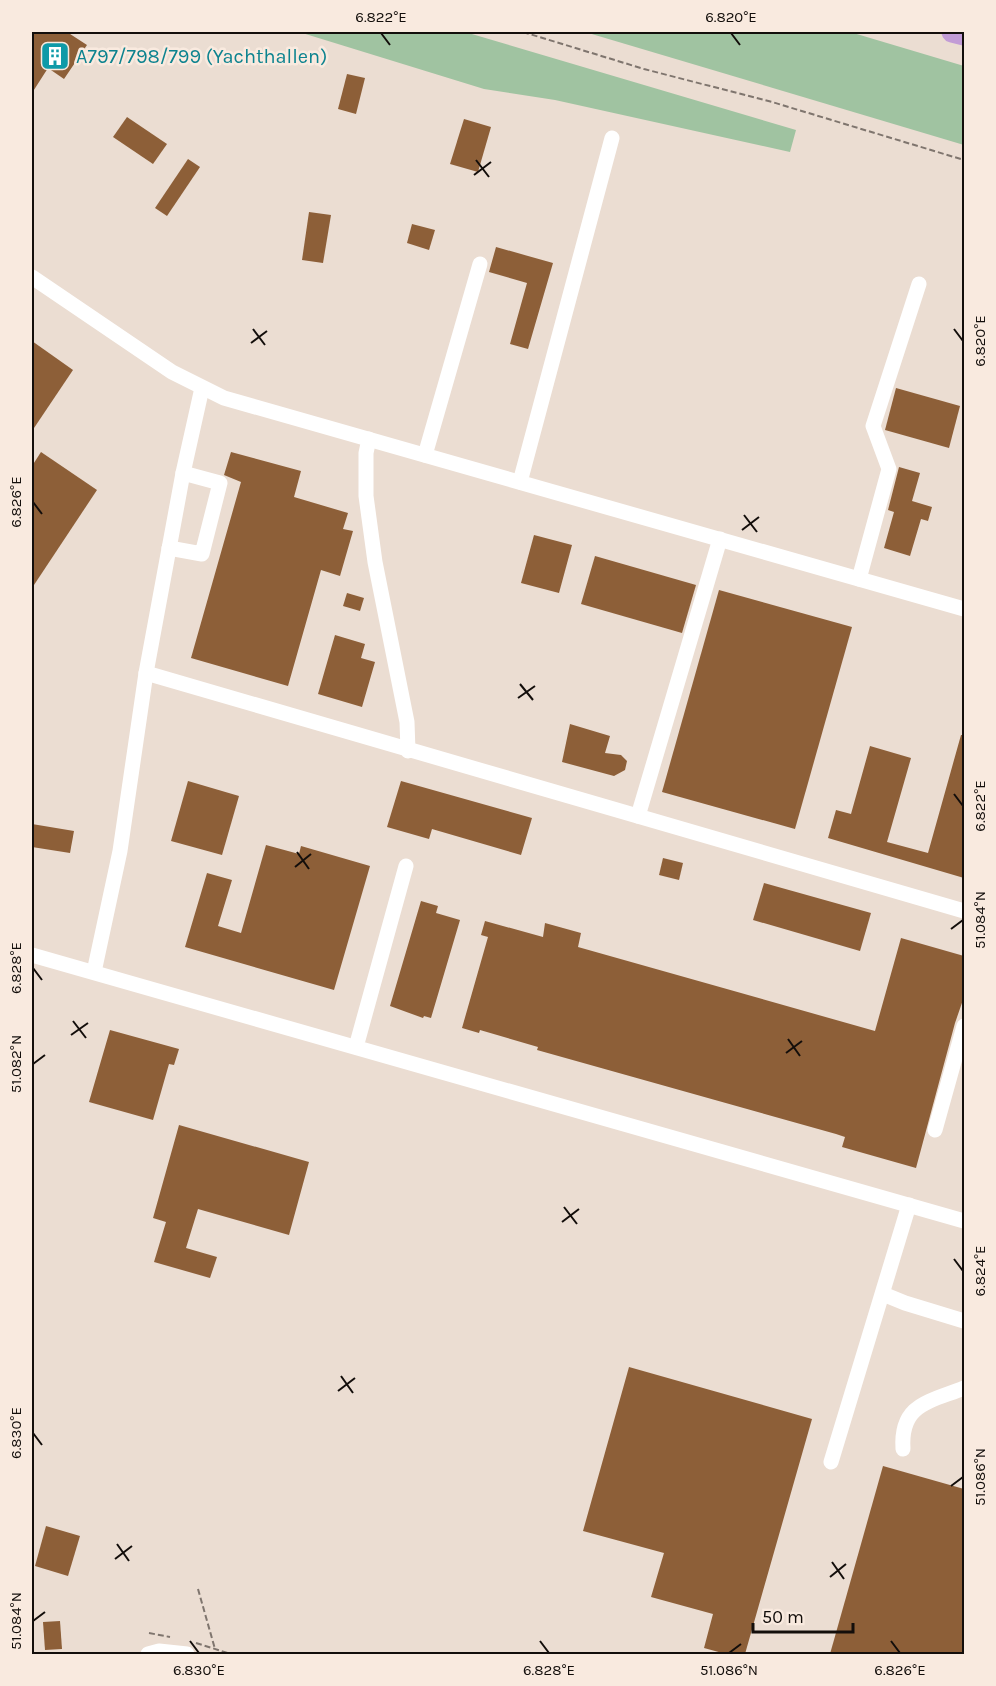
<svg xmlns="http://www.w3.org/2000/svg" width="996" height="1686" font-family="Karla,sans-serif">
<rect width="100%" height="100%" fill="#ebddd2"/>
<g fill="#a0c3a1">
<path d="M299 32H465L796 130 790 152 555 100 484 89Z"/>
<path d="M585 32H850L964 66V145Z"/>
</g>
<g fill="#8d5f38">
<path d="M32 32H67L87 45 64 79 48 68 32 93Z"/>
<path d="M347 74 365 78 356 114 338 109Z"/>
<path d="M127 117 167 144 153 164 113 137Z"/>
<path d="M464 119 491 127 478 172 450 164Z"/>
<path d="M188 159 200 167 167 216 155 208Z"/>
<path d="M309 212 331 215 323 263 302 260Z"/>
<path d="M412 224 435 230 429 250 407 243Z"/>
<path d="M496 247 553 263 528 349 510 344 527 283 489 272Z"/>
<path d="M32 341 73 370 32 431Z"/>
<path d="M896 388 960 406 949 448 885 430Z"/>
<path d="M41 452 97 490 32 588V466Z"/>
<path d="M231 452 301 471 294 497 348 513 343 529 353 531 340 576 321 570 288 686 191 658 241 482 224 475Z"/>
<path d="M899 467 920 473 912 501 932 507 928 521 921 519 910 556 884 548 894 512 888 510Z"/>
<path d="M534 535 572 545 559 593 521 583Z"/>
<path d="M595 556 696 585 682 633 581 604Z"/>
<path d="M719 590 852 627 795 829 662 792Z"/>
<path d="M347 593 364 598 360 611 343 606Z"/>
<path d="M335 635 365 644 361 658 375 662 362 707 318 694Z"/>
<path d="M570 724 610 736 605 753 621 755 627 761 625 770 614 776 562 762Z"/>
<path d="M961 735H964V878L828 838 836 810 851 814 870 746 911 758 887 842 928 853Z"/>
<path d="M188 781 239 796 222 855 171 841Z"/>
<path d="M401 781 532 818 521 855 432 829 429 839 387 827Z"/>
<path d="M32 824 74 831 70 853 32 847Z"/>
<path d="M266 845 299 854 301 846 370 866 334 990 185 947 207 873 232 880 218 926 241 933Z"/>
<path d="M663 858 683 863 679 880 659 875Z"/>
<path d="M764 883 871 913 860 951 753 920Z"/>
<path d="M421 901 438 906 436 913 460 920 431 1018 424 1016 423 1018 390 1006Z"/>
<path d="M485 921 543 937 545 923 581 933 578 947 875 1031 901 938 964 956V997L955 1023 916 1168 842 1147 845 1137 836 1134 537 1050 538 1047 480 1030 479 1033 462 1028 488 937 481 935Z"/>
<path d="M110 1030 179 1049 174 1065 169 1064 153 1120 89 1102Z"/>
<path d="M179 1125 309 1162 289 1235 198 1209 186 1248 217 1257 210 1278 154 1262 166 1222 153 1218Z"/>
<path d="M629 1367 812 1419 745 1654H726L704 1648 713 1614 651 1597 664 1553 583 1531Z"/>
<path d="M883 1466 964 1489V1654H830Z"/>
<path d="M46 1526 80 1536 68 1576 35 1566Z"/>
<path d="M60 1621 62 1649 45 1650 43 1622Z"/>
</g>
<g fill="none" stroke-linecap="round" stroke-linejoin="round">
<g stroke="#7f756e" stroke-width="2" stroke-dasharray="6 3" stroke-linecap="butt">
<path d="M523 32 644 69 772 102 964 160"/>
<path d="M198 1589 215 1649"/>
<path d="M149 1633 170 1637"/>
<path d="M196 1643 231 1654"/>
</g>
<g stroke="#fff" stroke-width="15">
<path d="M32 277 172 372 224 398 964 609"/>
<path d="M369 439 366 453V496L375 562 407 722 408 751"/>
<path d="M425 455 480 264"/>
<path d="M520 482 612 138"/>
<path d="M169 548 202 554 220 483 183 473"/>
<path d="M859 579 889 469 873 426 919 284"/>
<path d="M146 673 964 911"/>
<path d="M638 816 720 539"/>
<path d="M32 955 964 1221"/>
<path d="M94 972 120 851 146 673 183 473 202 388"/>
<path d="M356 1047 406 866"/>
<path d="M935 1130 964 1026"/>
<path d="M883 1294 905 1303 964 1321"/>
<path d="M903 1449C900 1404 929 1402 964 1388"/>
<path d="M831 1462 909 1205"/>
<path d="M148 1654 159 1651 187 1654"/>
</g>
<path stroke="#c29cd6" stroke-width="21" d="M952 32 964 35"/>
</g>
<path fill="none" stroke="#130e0b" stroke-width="2" d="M381 33 390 45M731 33 740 45M476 160 489 177M474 175 491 162M253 329 265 345M954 329 963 341M251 343 267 331M33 502 42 514M744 515 757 532M742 530 759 517M520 684 533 700M518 698 535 686M954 794 963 806M297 852 309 869M295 867 311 854M951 929 963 920M33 968 42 980M73 1021 86 1038M71 1035 88 1023M788 1039 800 1056M786 1053 802 1041M33 1064 45 1055M564 1207 577 1224M562 1222 579 1209M954 1259 963 1271M341 1376 353 1393M338 1391 355 1378M33 1433 42 1445M951 1486 963 1477M117 1544 129 1561M115 1559 132 1546M832 1562 844 1579M830 1577 846 1564M33 1621 45 1612M190 1641 199 1653M540 1641 549 1653M891 1641 900 1653M729 1653 741 1644"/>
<defs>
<g id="building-square" transform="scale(1.5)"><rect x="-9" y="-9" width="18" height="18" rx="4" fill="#0f9aa8" stroke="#f9eadf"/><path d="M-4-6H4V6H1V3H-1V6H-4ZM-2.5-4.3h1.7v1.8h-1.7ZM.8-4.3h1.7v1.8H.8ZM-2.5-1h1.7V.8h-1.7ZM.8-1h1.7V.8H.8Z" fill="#fff"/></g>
</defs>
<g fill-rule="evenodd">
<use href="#building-square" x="55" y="56"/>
</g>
<g text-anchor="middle" stroke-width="5" stroke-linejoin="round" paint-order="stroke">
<g font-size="20" fill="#0d838f" stroke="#f9eadf" text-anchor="start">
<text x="76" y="63">A797/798/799 (Yachthallen)</text>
</g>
</g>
<rect width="996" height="1686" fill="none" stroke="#f9eadf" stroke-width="66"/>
<path d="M753 1623v9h100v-9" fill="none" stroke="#130e0b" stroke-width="3"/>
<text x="762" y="1623" font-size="18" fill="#130e0b" stroke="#f9eadf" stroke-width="4.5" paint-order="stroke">50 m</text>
<rect x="33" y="33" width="930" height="1620" fill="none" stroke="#130e0b" stroke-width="2"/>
<g font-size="15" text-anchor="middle" fill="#130e0b">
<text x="381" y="22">6.822°E</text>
<text x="731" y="22">6.820°E</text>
<text transform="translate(980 341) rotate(-90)" y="5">6.820°E</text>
<text transform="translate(16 502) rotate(-90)" y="5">6.826°E</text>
<text transform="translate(980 806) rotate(-90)" y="5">6.822°E</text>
<text transform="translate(980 920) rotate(-90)" y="5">51.084°N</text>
<text transform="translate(16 968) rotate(-90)" y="5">6.828°E</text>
<text transform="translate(16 1064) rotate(-90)" y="5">51.082°N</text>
<text transform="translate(980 1271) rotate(-90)" y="5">6.824°E</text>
<text transform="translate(16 1433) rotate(-90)" y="5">6.830°E</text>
<text transform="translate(980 1477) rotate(-90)" y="5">51.086°N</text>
<text transform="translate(16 1621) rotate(-90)" y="5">51.084°N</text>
<text x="199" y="1675">6.830°E</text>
<text x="549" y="1675">6.828°E</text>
<text x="729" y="1675">51.086°N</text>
<text x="900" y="1675">6.826°E</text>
</g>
</svg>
